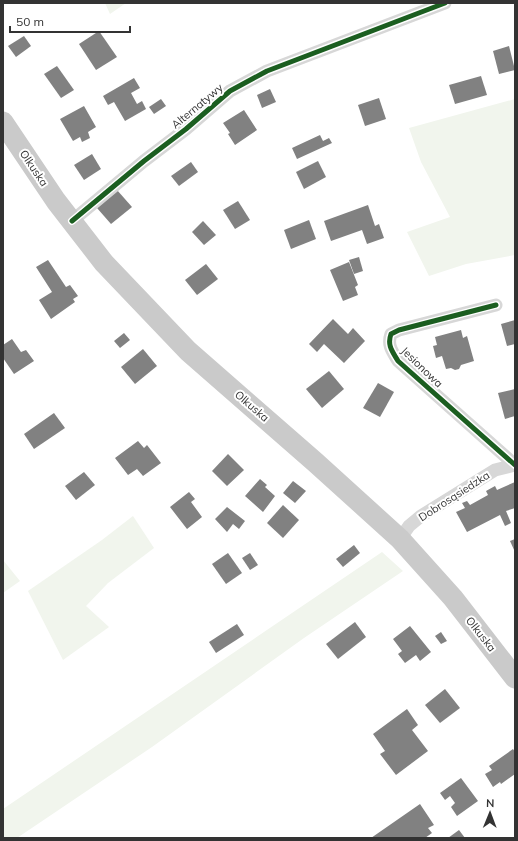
<svg xmlns="http://www.w3.org/2000/svg" width="518" height="841" font-family="Mulish,sans-serif">
<rect width="100%" height="100%" fill="#fff"/>
<g fill="#f1f5ed">
<path d="M105 3H126L110 14Z"/>
<path d="M515 99V255L466 264 429 276 407 232 450 217 421 162 409 128Z"/>
<path d="M133 516 154 548 108 583 86 606 109 627 63 660 28 591 102 540Z"/>
<path d="M382 552 403 571 304 638 152 747 17 838H3V809Z"/>
<path d="M3 560 20 581 3 593Z"/>
</g>
<g fill="#818181">
<path d="M99 31 117 57 96 70 79 44Z"/>
<path d="M24 36 31 46 16 57 8 46Z"/>
<path d="M509 46 515 70 499 74 493 51Z"/>
<path d="M57 66 74 90 61 98 44 74Z"/>
<path d="M481 76 487 95 455 104 449 85Z"/>
<path d="M134 78 140 88 131 93 137 104 142 101 146 109 125 121 114 102 108 105 103 96Z"/>
<path d="M270 89 276 102 262 108 257 95Z"/>
<path d="M379 98 386 119 365 126 358 105Z"/>
<path d="M161 99 166 106 154 114 149 107Z"/>
<path d="M84 106 96 127 88 132 90 138 82 142 80 137 73 141 60 119Z"/>
<path d="M244 110 257 130 235 145 228 134 230 133 223 123Z"/>
<path d="M320 135 323 141 329 138 332 143 297 159 292 148Z"/>
<path d="M92 154 101 169 84 180 74 165Z"/>
<path d="M318 161 326 177 304 189 296 172Z"/>
<path d="M191 162 198 172 179 186 171 176Z"/>
<path d="M117 190 132 207 111 224 97 208Z"/>
<path d="M238 201 250 220 235 229 223 210Z"/>
<path d="M368 205 375 226 379 224 384 238 367 244 362 230 331 241 324 221Z"/>
<path d="M309 220 316 239 291 249 284 230Z"/>
<path d="M203 221 216 235 204 245 192 232Z"/>
<path d="M359 257 363 271 354 274 349 260Z"/>
<path d="M48 260 66 287 70 285 78 296 73 299 75 302 51 319 39 300 52 292 36 267Z"/>
<path d="M349 262 358 285 355 287 358 295 343 301 330 270Z"/>
<path d="M206 264 218 279 197 295 185 280Z"/>
<path d="M333 319 348 334 353 328 365 341 344 363 324 344 317 352 309 344Z"/>
<path d="M515 320V344L507 346 501 324Z"/>
<path d="M461 330 463 338 467 336 474 361 461 365 459 369 455 370 451 368 446 369 442 356 436 358 433 346 437 345 435 337Z"/>
<path d="M124 333 130 340 120 348 114 341Z"/>
<path d="M12 339 21 352 26 350 34 361 14 374 3 358V345Z"/>
<path d="M143 349 157 366 135 384 121 367Z"/>
<path d="M329 371 344 389 322 408 306 389Z"/>
<path d="M378 383 394 392 380 417 363 408Z"/>
<path d="M515 389V416L505 419 498 393Z"/>
<path d="M54 413 65 428 34 449 24 434Z"/>
<path d="M138 441 144 448 147 445 161 463 143 476 137 469 128 475 115 458Z"/>
<path d="M228 454 244 470 227 486 212 471Z"/>
<path d="M84 472 95 485 76 500 65 486Z"/>
<path d="M260 479 267 485 265 487 275 496 263 512 245 496Z"/>
<path d="M293 481 306 491 295 503 283 493Z"/>
<path d="M515 482V508L506 511 511 523 505 526 500 515 467 532 456 512 465 508 462 503 467 501 470 505 488 495 486 491 495 486 497 490Z"/>
<path d="M189 492 195 499 191 502 202 517 187 529 170 507Z"/>
<path d="M283 505 299 520 283 538 267 523Z"/>
<path d="M227 507 245 521 239 529 233 524 227 532 215 519Z"/>
<path d="M515 539V552L510 541Z"/>
<path d="M354 545 360 553 343 567 336 559Z"/>
<path d="M228 553 242 573 226 584 212 564Z"/>
<path d="M250 553 258 565 250 570 242 558Z"/>
<path d="M355 622 366 637 338 659 326 644Z"/>
<path d="M237 624 244 635 216 653 209 642Z"/>
<path d="M410 626 431 652 420 661 416 655 405 663 398 654 402 651 393 639Z"/>
<path d="M441 632 447 641 441 644 435 636Z"/>
<path d="M445 689 460 708 440 723 425 705Z"/>
<path d="M407 709 418 725 412 730 428 751 396 775 380 754 385 751 373 734Z"/>
<path d="M513 749 515 752V774L501 784 500 782 493 787 485 774 492 770 489 766Z"/>
<path d="M461 778 478 801 457 816 451 807 455 803 450 796 445 800 440 793Z"/>
<path d="M420 804 434 825 428 828 432 833 425 838H371Z"/>
<path d="M459 830 465 838H448Z"/>
</g>
<g fill="none" stroke-linecap="round" stroke-linejoin="round">
<g stroke="#d7d7d7" stroke-width="13">
<path d="M72 221 144 161 186 129 230 91 267 71 445 3"/>
<path d="M496 305 399 330 391 334C387 345 392 351 398 361L515 465"/>
<path d="M400 539 409 526 421 516 495 470 515 465"/>
</g>
<path stroke="#cacaca" stroke-width="21" d="M3 122 56 201 104 263 188 351 315 462 400 539 453 598 515 678"/>
<g stroke="#fff" stroke-width="8">
<g id="cycleway">
<path d="M72 221 144 161 186 129 230 91 267 71 445 3"/>
<path d="M496 305 399 330 391 334C387 345 392 351 398 361L515 465"/>
</g>
</g>
<use href="#cycleway" stroke="#1b5e20" stroke-width="5"/>
</g>
<g text-anchor="middle" stroke-width="4" stroke-linejoin="round" paint-order="stroke">
<g font-size="11" fill="#333" stroke="#fff">
<text transform="translate(197 106) rotate(-40)" y="4">Alternatywy</text>
<text transform="translate(34 168) rotate(56)" y="4">Olkuska</text>
<text transform="translate(422 367) rotate(44)" y="4">Jesionowa</text>
<text transform="translate(252 406) rotate(41)" y="4">Olkuska</text>
<text transform="translate(454 496) rotate(-33)" y="4">Dobrosąsiedzka</text>
<text transform="translate(481 634) rotate(52)" y="4">Olkuska</text>
</g>
</g>
<rect width="518" height="841" fill="none" stroke="#333333" stroke-width="8"/>
<g transform="translate(490 813) rotate(1)" stroke="#ffffff" stroke-width="3" paint-order="stroke">
<path d="M0-3L7 15L0 10L-7 15Z" fill="#333333"/>
<text y="-6" font-size="11" font-weight="bold" text-anchor="middle" fill="#333333">N</text>
</g>
<path d="M10 26v6h120v-6" fill="none" stroke="#333333" stroke-width="2"/>
<text x="16" y="26" font-size="12" fill="#333333" stroke="#ffffff" stroke-width="3" paint-order="stroke">50 m</text>
</svg>
